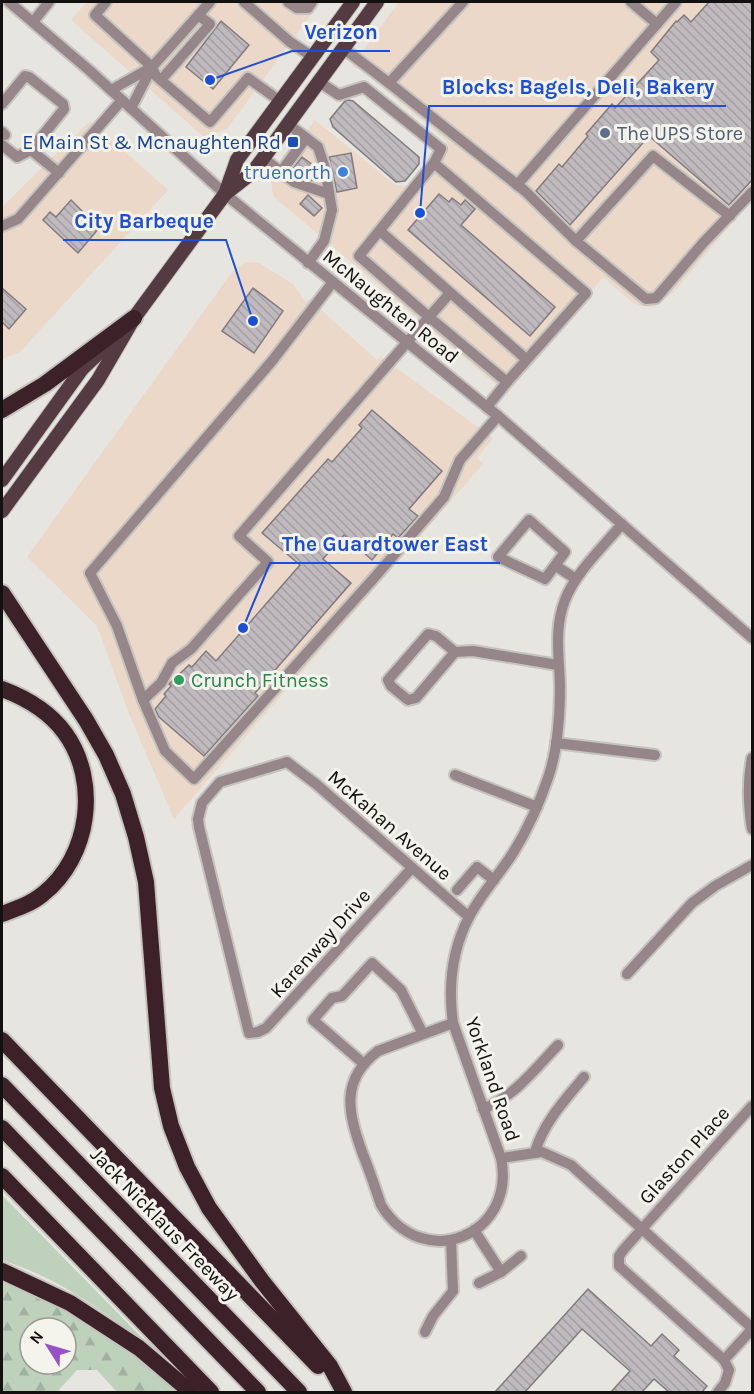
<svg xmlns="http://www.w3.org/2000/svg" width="754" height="1394" font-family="Karla,sans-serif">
<defs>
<pattern id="forest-firs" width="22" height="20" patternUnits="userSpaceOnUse" patternTransform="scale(1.5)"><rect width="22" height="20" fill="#bdd1bb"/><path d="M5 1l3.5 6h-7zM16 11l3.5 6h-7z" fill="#a1b2a0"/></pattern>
<pattern id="building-back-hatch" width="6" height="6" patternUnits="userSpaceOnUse" patternTransform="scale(1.5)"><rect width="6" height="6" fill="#c0babf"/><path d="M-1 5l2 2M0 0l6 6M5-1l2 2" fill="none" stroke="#a49fa3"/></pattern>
</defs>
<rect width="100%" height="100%" fill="#e7e5df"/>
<g fill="#ebd8c8">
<path d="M87 2H320L227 129 204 137 71 20Z"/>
<path d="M399 2H752V199L675 291 655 307 641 306 633 303 603 277 507 394 273 196 271 180 315 120 395 185 408 186 447 141 362 71 352 66Z"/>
<path d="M90 121 168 190 20 352 2 359V207Z"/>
<path d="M245 262 259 263 293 284 305 301 310 300 377 360 381 357 493 438 477 458 483 464 174 819 130 716 97 626 27 557 232 272Z"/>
</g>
<g fill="#bdd1bb">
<path d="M2 1195 150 1346 149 1347C104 1310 58 1278 2 1260Z"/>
<path d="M2 1273 75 1306 182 1392H164L108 1338 56 1304 2 1282Z"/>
</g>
<path fill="url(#forest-firs)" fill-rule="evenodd" d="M2 1282C39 1295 77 1312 108 1337 127 1354 145 1374 164 1392H117L97 1370H77L57 1392H2ZM30 1328H66V1364H30Z"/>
<g fill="url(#building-back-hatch)" stroke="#807b7f" stroke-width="1.5">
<path d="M709 2H753V179L729 205 649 136 570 225 536 191 559 164 562 167 588 136 586 134 612 104 615 108 659 60 651 52 676 21 677 22 684 15 691 22Z"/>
<path d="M221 21 249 45 213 89 186 67Z"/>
<path d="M348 100 353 101 419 157V164L405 181 396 182 333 127 330 119 345 101Z"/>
<path d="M351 153 357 188 337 192 329 157Z"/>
<path d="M302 157 317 168 318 174 313 181 298 175 291 171Z"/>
<path d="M439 194 449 202 452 198 461 205 465 200 475 209 461 225 555 307 530 336 408 230Z"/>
<path d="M308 195 322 208 314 216 300 204Z"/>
<path d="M71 200 99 228 78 253 43 220 50 212 56 217Z"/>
<path d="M2 288 26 309 9 329 2 322Z"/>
<path d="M253 288 283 311 254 353 222 331Z"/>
<path d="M372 410 442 471 409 509 418 516 398 538 393 534 372 560 344 535 323 559 351 583 255 693 258 696 204 756 159 717 155 709 166 696 164 694 171 686 169 684 189 665 192 667 206 651 216 661 300 565 262 533 328 459 332 462 362 428 359 425Z"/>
<path d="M588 1289 651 1346 662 1334 679 1350 674 1356 707 1386 702 1392H669L654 1379 642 1392H611L630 1371 582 1329 525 1392H495Z"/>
</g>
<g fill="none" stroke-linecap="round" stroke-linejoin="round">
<g stroke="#c5c3be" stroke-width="14">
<g id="minor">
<path d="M9 2 89 70 225 194 498 416 752 638"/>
<path d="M106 2 95 15 152 67 156 76 210 122 248 78 280 101"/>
<path d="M244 2 290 42 313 57"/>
<path d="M288 2 297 8H308L312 2"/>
<path d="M631 2 657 24"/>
<path d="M33 22 49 2"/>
<path d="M343 48 389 83 525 191 576 241 646 299 656 298 703 243 752 192"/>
<path d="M152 67 210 2"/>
<path d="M161 80 210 24 198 15"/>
<path d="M319 82 339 95 364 87 441 149 434 163"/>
<path d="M389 83 463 2"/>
<path d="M111 90 152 67 131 108"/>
<path d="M2 104 25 76 29 77 63 104 64 109 31 150 59 173"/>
<path d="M288 124 318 147 325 168 332 210 324 241 308 263"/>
<path d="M2 132 5 135"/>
<path d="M2 145 17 157 31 150"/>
<path d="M263 158 294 182 329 194"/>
<path d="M281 172 306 138"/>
<path d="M517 185 676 2"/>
<path d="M2 226 18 219 122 100"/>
<path d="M380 231 526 359"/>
<path d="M576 241 653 156 730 216"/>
<path d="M333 282 272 361 90 573 117 626 143 700 165 751 194 779 374 578 444 497 460 460 498 416"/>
<path d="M450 293 429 317 359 256 434 163 586 293 507 382 487 407"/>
<path d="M529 520 565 552 545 579 498 557Z"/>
<path d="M556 566 576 579"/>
<path d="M428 634 436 636 455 652 416 698 408 700 391 686 388 680Z"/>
<path d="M455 652 473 651 558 665"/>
<path d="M143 700 161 683 172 663 191 649 268 562 239 536 429 317 507 382"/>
<path d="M556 743 655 755"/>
<path d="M752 758C747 782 748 804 752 829"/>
<path d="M455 775 537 807"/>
<path d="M412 868 266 1028 258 1032 249 1033 199 827 198 819 202 803 220 782 287 762 316 784 469 917"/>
<path d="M457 890 477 867 494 880"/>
<path d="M627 974 692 903 715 886 752 865"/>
<path d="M453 1023 378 1051C340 1080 348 1112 362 1152 369 1169 375 1187 381 1205 423 1274 517 1235 501 1158L453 1023C448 987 452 950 469 917 481 894 499 875 513 853 528 829 540 802 549 775 558 747 560 714 560 685 559 655 554 628 565 600 575 573 604 546 622 524"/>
<path d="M364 1064 313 1020 332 998 342 996 372 963 401 990 423 1034"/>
<path d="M483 1109C515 1096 535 1069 558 1045"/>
<path d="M535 1152C544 1122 564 1101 584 1077"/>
<path d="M501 1158 542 1152 571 1165 752 1328"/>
<path d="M474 1230 501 1272 479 1283"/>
<path d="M501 1272 521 1256"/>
<path d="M425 1332 433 1316 453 1291 451 1240"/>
<path d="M724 1360 619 1266V1256L624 1249 752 1106"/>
<path d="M718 1392 725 1383 729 1370 724 1360 752 1329"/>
</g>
</g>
<g stroke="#c5c3be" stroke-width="16">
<g id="major">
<path d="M225 194 253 172 377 2"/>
<path d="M2 480 82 369 105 347"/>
<path d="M2 511 98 380 134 318 225 194 237 160 353 2"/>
</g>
</g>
<g stroke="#c5c3be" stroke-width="20">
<g id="highway">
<path d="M2 410 45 384 134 318"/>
<path d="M2 593 86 720 106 755 123 794 136 837 146 882 162 1088 171 1126 187 1167 209 1208 262 1281 330 1366 344 1392"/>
<path d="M2 689C26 698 49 711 65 733 100 781 90 857 43 894 31 904 16 909 2 914"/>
<path d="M2 1040 318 1366"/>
<path d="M2 1085 299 1392"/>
<path d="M2 1128 258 1392"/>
<path d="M2 1176 211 1392"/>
<path d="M2 1271 70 1303 139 1348 191 1392"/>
</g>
</g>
<use href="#minor" stroke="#96868a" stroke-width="10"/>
<use href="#major" stroke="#543b42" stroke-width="14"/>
<use href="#highway" stroke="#3d2129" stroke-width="16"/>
</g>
<circle fill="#5c6f8a" stroke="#f4f3ec" stroke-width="2" cx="605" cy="133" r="6"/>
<rect fill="#1a4fb4" stroke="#f4f3ec" stroke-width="2" x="287" y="136" width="12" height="12" rx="3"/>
<circle fill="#3f7fe0" stroke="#f4f3ec" stroke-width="2" cx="343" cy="172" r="6"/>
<circle fill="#2e9e5b" stroke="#f4f3ec" stroke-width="2" cx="179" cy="680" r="6"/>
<g text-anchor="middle" stroke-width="6" stroke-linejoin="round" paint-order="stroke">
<g font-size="20" fill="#4e5e75" stroke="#f4f3ec" text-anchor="start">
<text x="617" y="140">The UPS Store</text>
</g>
<g font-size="20" fill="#164399" stroke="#f4f3ec" text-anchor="end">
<text x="281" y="149">E Main St &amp; Mcnaughten Rd</text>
</g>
<g font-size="20" fill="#366cbe" stroke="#f4f3ec" text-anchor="end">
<text x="331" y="179">truenorth</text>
</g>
<g font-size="20" fill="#12110f" stroke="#f4f3ec">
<text transform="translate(391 306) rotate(39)" y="7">McNaughten Road</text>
<text transform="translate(390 825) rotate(41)" y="7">McKahan Avenue</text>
<text transform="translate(320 943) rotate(-48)" y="7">Karenway Drive</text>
<text transform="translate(493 1079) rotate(71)" y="7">Yorkland Road</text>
<text transform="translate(684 1155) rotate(-48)" y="7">Glaston Place</text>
<text transform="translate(165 1224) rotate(46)" y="7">Jack Nicklaus Freeway</text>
</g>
<g font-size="20" fill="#27864d" stroke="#f4f3ec" text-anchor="start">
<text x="191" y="687">Crunch Fitness</text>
</g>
</g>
<path fill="none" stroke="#1d4ed8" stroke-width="2" d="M210 80L292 51H390M420 213L429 106H726M253 321L226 240H63M243 628L270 563H500"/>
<g fill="#1d4ed8" stroke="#f4f3ec" stroke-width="2">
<circle cx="210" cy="80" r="6"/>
<circle cx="420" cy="213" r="6"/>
<circle cx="253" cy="321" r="6"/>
<circle cx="243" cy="628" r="6"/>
</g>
<g font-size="21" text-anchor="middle" font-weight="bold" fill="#1d4ed8" stroke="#f4f3ec" stroke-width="6" stroke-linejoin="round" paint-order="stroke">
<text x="341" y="39">Verizon</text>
<text x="578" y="94">Blocks: Bagels, Deli, Bakery</text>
<text x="144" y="228">City Barbeque</text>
<text x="385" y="551">The Guardtower East</text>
</g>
<rect width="754" height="1394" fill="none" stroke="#12110f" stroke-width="6"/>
<g transform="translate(48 1346) rotate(307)"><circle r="28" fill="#f4f3ec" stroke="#9a9994" stroke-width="1.5"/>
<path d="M0-4.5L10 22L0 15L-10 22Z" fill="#9752c7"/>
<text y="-9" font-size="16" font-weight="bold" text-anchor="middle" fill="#12110f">N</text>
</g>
</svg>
